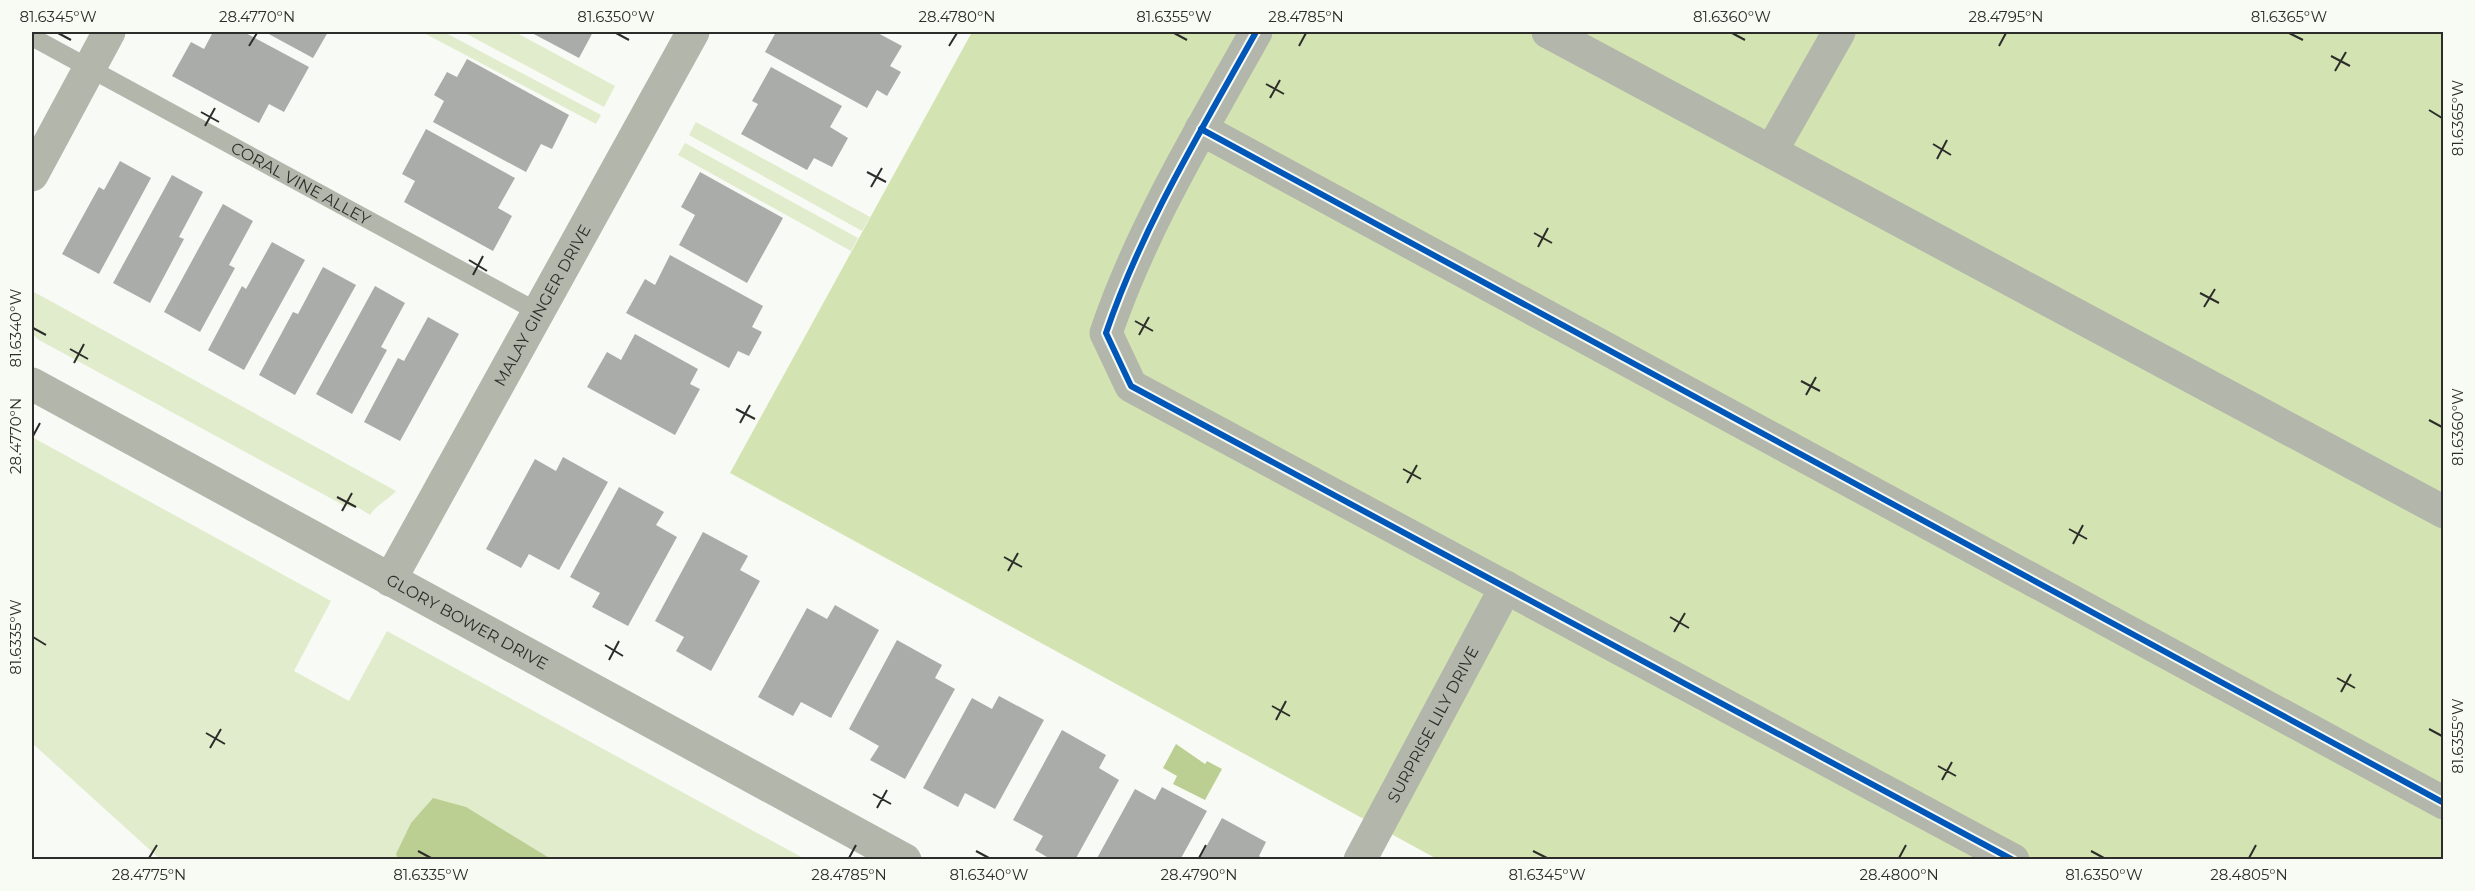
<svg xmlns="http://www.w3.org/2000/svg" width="2475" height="891" font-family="Montserrat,sans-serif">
<rect width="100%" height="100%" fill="#f8faf5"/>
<g fill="#e1eccc">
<path d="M422 32H444L601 115 596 124Z"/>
<path d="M463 32H515L615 86 604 107Z"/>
<path d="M696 122 870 217 862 231 689 135Z"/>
<path d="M685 143 858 238 851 251 678 155Z"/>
<path d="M32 291 45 298 396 491C388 500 376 505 370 515L359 508 345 506 39 340 32 334Z"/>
<path d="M32 437 331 601 294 671 349 701 387 631 805 859H160L32 743Z"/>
</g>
<path fill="#d4e3b2" d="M972 32H2443V859H1437L730 473Z"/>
<g fill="#bccf92">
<path d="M1176 744 1205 764 1207 761 1222 769 1205 800 1173 784 1177 776 1163 768Z"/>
<path d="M433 798 466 807 551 859H398L396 854 411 823Z"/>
</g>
<g fill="#aaaca9">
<path d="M213 32H244L309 67 284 112 269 104 259 123 172 76 191 42 204 49Z"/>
<path d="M265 32H328L313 58Z"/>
<path d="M530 32H593L579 58Z"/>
<path d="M776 32H876L902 46 890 66 901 72 887 96 877 90 867 108 765 52Z"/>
<path d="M467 59 569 115 552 149 541 144 526 172 433 122 444 101 434 95 447 72 457 77Z"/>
<path d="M771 67 842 106 830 127 848 138 832 167 814 158 807 170 741 134 758 104 752 101Z"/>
<path d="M426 129 515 178 498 208 512 216 493 251 404 202 415 181 402 174Z"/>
<path d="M120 161 151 178 99 274 62 254 99 187 104 190Z"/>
<path d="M700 172 783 218 747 283 679 245 695 215 681 207Z"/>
<path d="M172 175 203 192 179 237 184 239 150 303 113 283Z"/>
<path d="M223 204 253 221 229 265 235 268 200 332 164 312Z"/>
<path d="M272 242 305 260 244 370 208 350 242 286 246 289Z"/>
<path d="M670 255 763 306 752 327 762 332 749 356 738 351 729 368 626 313 645 279 655 285Z"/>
<path d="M323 267 356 285 295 395 259 375 293 312 298 314Z"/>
<path d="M375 286 405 303 381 347 387 350 352 414 316 394Z"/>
<path d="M428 317 459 334 400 441 364 422 398 358 404 361Z"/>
<path d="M635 334 698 369 690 384 700 389 675 435 587 387 607 352 621 360Z"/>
<path d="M563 457 608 482 559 570 529 554 521 568 486 549 535 459 556 471Z"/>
<path d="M619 487 664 512 656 525 677 537 628 626 592 607 600 593 570 577Z"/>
<path d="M703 532 748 556 740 570 760 581 711 671 676 651 684 637 655 621Z"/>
<path d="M835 605 879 630 831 718 801 702 793 716 758 697 807 608 827 619Z"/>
<path d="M897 640 942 665 935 678 955 689 905 779 870 760 879 746 849 729Z"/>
<path d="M999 696 1044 720 995 809 965 793 958 807 923 788 972 698 992 709Z"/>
<path d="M1062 730 1106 755 1099 768 1119 780 1075 860H1052L1035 850 1043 836 1013 820Z"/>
<path d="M1162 787 1207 811 1180 860H1096L1135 789 1155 800Z"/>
<path d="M1222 818 1266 842 1259 856 1265 860H1199Z"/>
</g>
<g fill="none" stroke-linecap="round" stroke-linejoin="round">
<path stroke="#b2b6ab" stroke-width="18" id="s1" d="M32 37 538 312"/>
<g stroke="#b2b6ab" stroke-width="33">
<path d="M1256 32C1202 129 1142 227 1106 333L1131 386 2013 860"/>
<path d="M1548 32 2444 512"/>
<path d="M1201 129 2444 803"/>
<path d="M1772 150 1839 32"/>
<path d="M32 175 109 32"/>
<path id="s2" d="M32 384 905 860"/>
<path id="s3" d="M390 580 693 32"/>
<path id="s4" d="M1360 860 1506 587"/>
</g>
<g stroke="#f8fbf4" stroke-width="10">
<g id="cycleway">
<path d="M1256 32C1202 129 1142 227 1106 333L1131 386 2013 860"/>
<path d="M1201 129 2444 803"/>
</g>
</g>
<use href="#cycleway" stroke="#0057b8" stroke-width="6"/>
</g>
<path fill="none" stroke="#2c2d2a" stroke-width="2" d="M58 33 71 40M616 33 629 40M1174 33 1187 40M1732 33 1745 40M2289 33 2303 40M249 46 257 33M949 46 957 33M1299 46 1306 33M1999 46 2006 33M2331 56 2350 66M2335 71 2346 52M1266 84 1284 94M1270 98 1280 80M2429 110 2442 118M201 112 219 122M205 126 215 108M1933 144 1951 155M1937 159 1947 140M867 172 886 182M871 187 882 168M1534 233 1552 243M1538 247 1548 228M469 260 487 271M473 275 483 256M2200 293 2219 303M2204 307 2215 289M1135 321 1153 331M33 328 46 335M1139 335 1149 317M70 349 88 359M74 363 84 344M1801 381 1820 391M1806 395 1816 377M736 409 755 419M2429 420 2442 427M740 423 750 405M33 436 40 423M1403 469 1421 479M1407 483 1417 465M337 497 356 507M342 511 352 493M2069 529 2087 539M2073 544 2083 525M1004 557 1022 567M1008 571 1018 553M1670 617 1689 628M1674 632 1685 613M33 637 46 645M605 645 623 656M609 660 619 641M2337 678 2355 688M2341 692 2351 674M1272 706 1290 716M1276 720 1286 701M2429 729 2442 736M206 733 225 744M210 748 221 729M1938 766 1956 776M1942 780 1952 762M873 794 891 804M877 808 887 790M418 851 431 858M976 851 989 858M1533 851 1547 858M2091 851 2104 858M149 858 157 845M849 858 856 845M1199 858 1206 845M1899 858 1906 845M2249 858 2256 845"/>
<g text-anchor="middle" stroke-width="6" stroke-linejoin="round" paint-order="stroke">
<g font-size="16" fill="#2c2d2a" stroke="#f8fbf4">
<text dy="6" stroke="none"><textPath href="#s1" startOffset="306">CORAL VINE ALLEY</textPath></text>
<text dy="6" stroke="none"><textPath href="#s3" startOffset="314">MALAY GINGER DRIVE</textPath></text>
<text dy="6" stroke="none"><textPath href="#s2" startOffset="496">GLORY BOWER DRIVE</textPath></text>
<text dy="6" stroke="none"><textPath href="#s4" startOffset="154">SURPRISE LILY DRIVE</textPath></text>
</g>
</g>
<rect width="2475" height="891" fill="none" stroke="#f8fbf4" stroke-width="66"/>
<rect x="33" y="33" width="2409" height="825" fill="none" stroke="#2c2d2a" stroke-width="2"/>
<g font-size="15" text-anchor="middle" fill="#2c2d2a">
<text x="58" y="22">81.6345°W</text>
<text x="257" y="22">28.4770°N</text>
<text x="616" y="22">81.6350°W</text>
<text x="957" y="22">28.4780°N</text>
<text x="1174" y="22">81.6355°W</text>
<text x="1306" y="22">28.4785°N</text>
<text x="1732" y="22">81.6360°W</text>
<text x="2006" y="22">28.4795°N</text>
<text x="2289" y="22">81.6365°W</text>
<text transform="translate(2458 118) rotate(-90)" y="5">81.6365°W</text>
<text transform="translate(16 328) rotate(-90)" y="5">81.6340°W</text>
<text transform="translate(2458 427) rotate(-90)" y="5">81.6360°W</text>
<text transform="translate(16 436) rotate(-90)" y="5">28.4770°N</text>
<text transform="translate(16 637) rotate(-90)" y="5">81.6335°W</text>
<text transform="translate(2458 736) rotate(-90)" y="5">81.6355°W</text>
<text x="149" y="880">28.4775°N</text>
<text x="431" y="880">81.6335°W</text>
<text x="849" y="880">28.4785°N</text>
<text x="989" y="880">81.6340°W</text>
<text x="1199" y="880">28.4790°N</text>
<text x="1547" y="880">81.6345°W</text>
<text x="1899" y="880">28.4800°N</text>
<text x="2104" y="880">81.6350°W</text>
<text x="2249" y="880">28.4805°N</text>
</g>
</svg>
